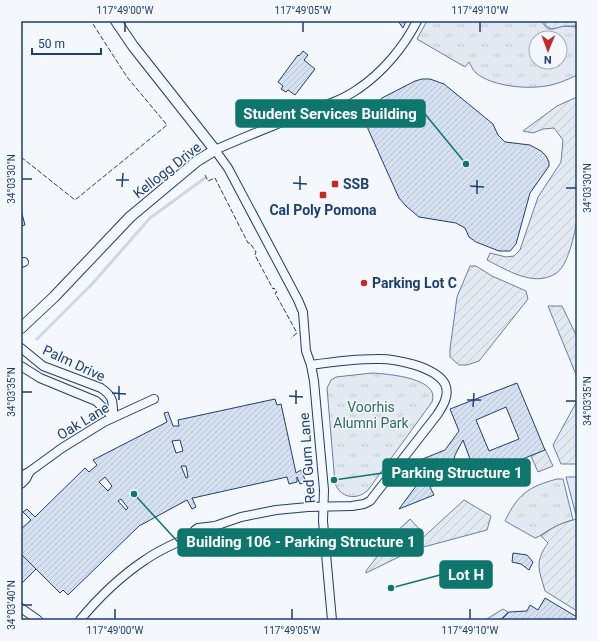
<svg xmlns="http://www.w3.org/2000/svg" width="598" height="641" font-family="Roboto,sans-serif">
<defs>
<pattern id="grass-tufts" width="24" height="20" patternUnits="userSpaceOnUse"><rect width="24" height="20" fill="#e3e9f0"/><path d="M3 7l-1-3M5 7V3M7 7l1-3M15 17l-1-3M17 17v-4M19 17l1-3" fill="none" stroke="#c2c9d1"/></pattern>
<pattern id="garden-furrows" width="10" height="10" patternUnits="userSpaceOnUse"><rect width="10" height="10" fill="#e3e9f0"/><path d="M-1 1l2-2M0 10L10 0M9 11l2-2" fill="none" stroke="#c2c9d1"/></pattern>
<pattern id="building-hatch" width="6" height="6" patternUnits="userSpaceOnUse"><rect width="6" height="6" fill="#d5e0f0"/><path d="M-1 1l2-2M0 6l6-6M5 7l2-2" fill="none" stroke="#b6c1d1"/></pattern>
</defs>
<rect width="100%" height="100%" fill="#f4f7fb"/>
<g fill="url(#grass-tufts)" stroke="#687fa3" fill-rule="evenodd">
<path d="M427 21H542C548 35 555 27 564 26 568 26 573 27 577 27V75C569 79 560 83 551 85 530 90 493 87 476 73 473 70 471 66 469 62L465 67 417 39ZM536 38H560V62H536Z"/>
<path d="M372 373C388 374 441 378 432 402L368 490C357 501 340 498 335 483L327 388 331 380 336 377Z"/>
<path d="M566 477H577V519Z"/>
<path d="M557 479H563L573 520C564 522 557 526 549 530 543 533 541 536 535 538L505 521C518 494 528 487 557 479Z"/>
</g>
<g fill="url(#garden-furrows)" stroke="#687fa3">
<path d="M544 21H577V26H564L552 29 546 26Z"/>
<path d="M577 97C577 124 577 152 577 179 577 192 579 206 577 219 575 233 568 267 555 274 533 287 507 270 487 260L490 253 506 257 514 256 520 250 538 197 561 162 563 140 554 128 543 129 533 133 523 131 557 106Z"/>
<path d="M470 266H476L492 276 526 291 528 299 479 361 467 365H459L450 357V349L457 297Z"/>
<path d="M548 306H562L577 337V377Z"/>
<path d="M577 401V464H561L553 445Z"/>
<path d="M545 449 553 466 538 472 531 456Z"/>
<path d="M464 500 491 516 487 530 416 549V544Z"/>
<path d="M410 519 423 533 411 545 409 552 366 573V571L396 532Z"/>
<path d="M577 519V611L545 591C539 569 534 563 548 543L541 536C552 527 564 522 577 519Z"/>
<path d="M503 609 508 612 501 619 485 620Z"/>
</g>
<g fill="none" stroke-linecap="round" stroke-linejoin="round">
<path stroke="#cfd7e4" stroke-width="3" d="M37 339 93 283 150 218 205 178"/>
</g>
<g fill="url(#building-hatch)" stroke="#1d3f73" fill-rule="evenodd">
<path d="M398 21H406L403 28Z"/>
<path d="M303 51 308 55 304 60 315 69 295 95 288 90 286 92 281 89 283 86 278 82 298 55 299 56Z"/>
<path d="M422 79H430L444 84 493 124 498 135 505 142 530 145 541 151 546 156 549 162V166L530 193 516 244 510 251H499L476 242 469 237 465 228 456 223 419 217 406 206 399 198 368 129 367 123 368 116 372 108 382 98 415 81Z"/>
<path d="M21 210 25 225 21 226Z"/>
<path d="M517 383 545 450 462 483 455 465 470 459 463 440 455 455 452 467 456 476 430 487 434 495 399 509 425 474 420 460 445 450 459 431 450 409ZM506 407 519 439 489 451 476 420Z"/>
<path d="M275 399 277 405 281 404 296 473 301 470 306 482 300 484 297 477V482L289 484 287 477 193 498H192L196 507 192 509 187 500 139 526 68 595 63 590 60 593 21 554V529L31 520 23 512 27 509 35 517 85 468 89 472 97 465 93 460 167 422 164 413 168 412 173 426H179L178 420ZM180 440 183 451 176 453 172 441ZM181 466H186L188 477 186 478ZM105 477 112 486 108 491 99 482ZM121 499 128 508 126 510 118 501Z"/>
<path d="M513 553 527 555 533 562 529 570 521 564 512 562Z"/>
<path d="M21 554 36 569 21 584Z"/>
<path d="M545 598 577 617V620H501L509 612 527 611 530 605 538 610Z"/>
</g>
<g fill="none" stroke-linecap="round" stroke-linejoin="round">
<g stroke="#1d3f73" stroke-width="10">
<g id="minor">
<path d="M21 263 24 262"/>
<path d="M21 348 43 366 101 388C114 397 113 402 113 417"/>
<path d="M21 366 40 378 96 401 113 417"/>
<path d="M21 476 29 472 62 448 104 422 154 399"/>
<path d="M21 484 26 479 29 473"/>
<path d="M215 526C210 531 206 536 198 536L195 534V530L198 528 215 526 241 517 276 510 308 507 352 506 364 504 370 501 437 415C443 406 450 395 445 384 435 366 393 358 375 359 353 359 332 362 311 365"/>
<path d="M21 608 38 620"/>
<path d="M80 620C99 597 121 576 145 560 155 553 167 547 178 542"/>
<path d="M332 620 323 521 324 490 314 381 311 365 306 351 303 312 298 300 228 168 215 150C244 137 273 126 302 114 321 107 341 101 358 89 382 73 404 47 417 21"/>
</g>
</g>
<g stroke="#1d3f73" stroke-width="12">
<path id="tertiary" d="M21 328 54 297 130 217 197 161 215 150 133 46 116 21"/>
</g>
<use href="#minor" stroke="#f4f7fb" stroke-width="8"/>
<use href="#tertiary" stroke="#f4f7fb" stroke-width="10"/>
<g stroke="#1d3f73" stroke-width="1" stroke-dasharray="5 2" stroke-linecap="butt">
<path d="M21 157 75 200 167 125 127 77 91 21"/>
<path d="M205 175 208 181 215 178 248 243H250L256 252 255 255 273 289 274 288 277 292 275 293 297 333 291 338"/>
</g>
</g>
<path fill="none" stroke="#1d3f73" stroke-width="1.5" d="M125 32V22M303 32V22M480 32V22M22 179H32M116 180H129M293 183 307 184M470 186 484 187M122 187 123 173M566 188H576M300 190V176M477 194V180M22 392H32M112 393 126 394M289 396 303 397M119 400V386M467 400H481M566 401H576M296 404V390M473 407 474 393M22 605H32M115 619V609M292 619V609M470 619V609"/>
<g fill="#c62828" stroke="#f4f7fb" stroke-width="1.5">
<rect x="331" y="180" width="8" height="8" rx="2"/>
<rect x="319" y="191" width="8" height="8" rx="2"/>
<circle cx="364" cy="283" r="4"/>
</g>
<g text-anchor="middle" stroke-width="3" stroke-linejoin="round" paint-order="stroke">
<g font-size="14" fill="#1d3f73" stroke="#f4f7fb">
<text transform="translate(167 170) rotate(-38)" y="5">Kellogg Drive</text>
<text transform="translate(74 363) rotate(25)" y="5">Palm Drive</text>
<text transform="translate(83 421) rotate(-31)" y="5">Oak Lane</text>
<text transform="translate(307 458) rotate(-94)" y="5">Red Gum Lane</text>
</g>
<g font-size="14" font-weight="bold" fill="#1d3f73" stroke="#f4f7fb" text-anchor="start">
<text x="343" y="189">SSB</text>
<text x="323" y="215" text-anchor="middle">Cal Poly Pomona</text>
<text x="372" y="288">Parking Lot C</text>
</g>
<g font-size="14" fill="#2c6c60" stroke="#f4f7fb">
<text x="371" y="412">Voorhis<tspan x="371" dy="16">Alumni Park</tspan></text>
</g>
</g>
<path fill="none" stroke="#0f766e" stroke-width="1.5" d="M466 164L425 114M334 480L383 473M134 494L178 542M391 588L440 575"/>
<g fill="#0f766e" stroke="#f4f7fb" stroke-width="1.5">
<circle cx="466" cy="164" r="4"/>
<circle cx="334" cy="480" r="4"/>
<circle cx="134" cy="494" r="4"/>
<circle cx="391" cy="588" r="4"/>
</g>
<g fill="#0f766e" stroke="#0f766e" stroke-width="1.5">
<rect x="236" y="100" width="189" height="27" rx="4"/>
<rect x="383" y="459" width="147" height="27" rx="4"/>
<rect x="178" y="529" width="245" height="27" rx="4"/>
<rect x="440" y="561" width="52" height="27" rx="4"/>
</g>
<g font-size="15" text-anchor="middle" font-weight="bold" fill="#fff">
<text x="330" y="119">Student Services Building</text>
<text x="457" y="478">Parking Structure 1</text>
<text x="301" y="547">Building 106 - Parking Structure 1</text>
<text x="466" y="580">Lot H</text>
</g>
<rect width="598" height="641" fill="none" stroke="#f4f7fb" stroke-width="44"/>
<g transform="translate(548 50) rotate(181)"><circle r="19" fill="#f4f7fb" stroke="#9eadc5"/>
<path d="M0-3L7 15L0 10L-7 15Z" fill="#c62828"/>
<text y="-6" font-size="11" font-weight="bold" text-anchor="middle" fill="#1d3f73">N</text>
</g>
<path d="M32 48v6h69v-6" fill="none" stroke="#1d3f73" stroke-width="2"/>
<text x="38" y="48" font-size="12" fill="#1d3f73" stroke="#f4f7fb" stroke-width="3" paint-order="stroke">50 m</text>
<rect x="22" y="22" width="554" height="597" fill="none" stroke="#1d3f73" stroke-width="1.5"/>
<g font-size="10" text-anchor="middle" fill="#1d3f73">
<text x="125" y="14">117°49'00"W</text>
<text x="303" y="14">117°49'05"W</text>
<text x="480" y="14">117°49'10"W</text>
<text transform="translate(11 179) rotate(-90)" y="4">34°03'30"N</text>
<text transform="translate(587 188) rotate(-90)" y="4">34°03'30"N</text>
<text transform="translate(11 392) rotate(-90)" y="4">34°03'35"N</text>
<text transform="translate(587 401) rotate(-90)" y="4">34°03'35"N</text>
<text transform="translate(11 605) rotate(-90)" y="4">34°03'40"N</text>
<text x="115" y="634">117°49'00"W</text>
<text x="292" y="634">117°49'05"W</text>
<text x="470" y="634">117°49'10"W</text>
</g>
</svg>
